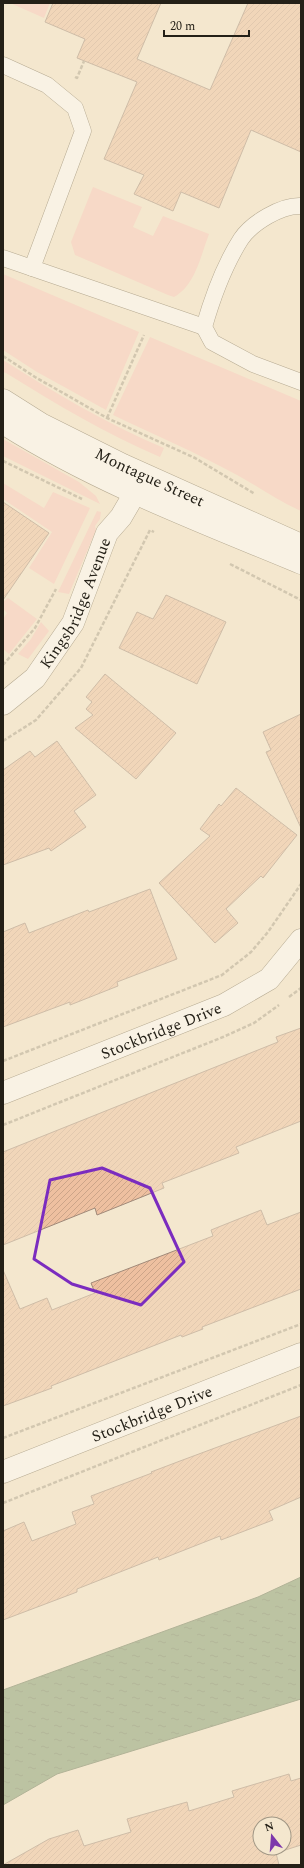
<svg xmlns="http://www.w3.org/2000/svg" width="304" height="1868" font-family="Spectral,serif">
<defs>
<pattern id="water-ripples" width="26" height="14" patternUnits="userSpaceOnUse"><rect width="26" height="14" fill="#79976e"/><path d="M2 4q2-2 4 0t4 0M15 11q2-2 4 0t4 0" fill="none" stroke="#637b59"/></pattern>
<pattern id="building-hatch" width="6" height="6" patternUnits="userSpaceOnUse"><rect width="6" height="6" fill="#eec0a0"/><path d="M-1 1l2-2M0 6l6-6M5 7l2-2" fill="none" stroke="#cca589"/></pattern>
</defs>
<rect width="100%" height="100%" fill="#f4e7ce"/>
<g fill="#fac8bf">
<path d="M10 3H50L44 18Z"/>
<path d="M93 187 142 207 133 227 153 236 163 216 209 234C201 255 195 286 174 297L168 295 75 255 71 242Z"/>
<path d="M3 274 139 332 106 410 37 372 3 350Z"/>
<path d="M150 337 301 401V511C278 501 259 487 237 475 197 453 155 435 113 415Z"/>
<path d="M3 360C55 393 107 424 164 448L160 457C106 434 56 404 6 373L3 372Z"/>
<path d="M3 439 79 482 96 496 100 504 3 456Z"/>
<path d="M3 483 44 508 53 492 90 508 54 584 29 568 52 532 3 499Z"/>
<path d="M97 511 101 512 100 519 95 526 96 530 69 594 58 592Z"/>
<path d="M8 598 37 619 9 654 3 649V619L7 613 3 609V601H4Z"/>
<path d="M41 622 49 631 28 659 18 654 31 639Z"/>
</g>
<path fill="url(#water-ripples)" stroke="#607354" d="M301 1577V1699L57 1774 3 1805V1690L258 1597Z"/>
<g fill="url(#building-hatch)" stroke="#a08979" fill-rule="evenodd">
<path d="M53 3H161L137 59 210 90 248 3H301V152L251 130 219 208 181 192 173 211 134 194 144 175 104 159 137 82 77 58 85 39 45 22Z"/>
<path d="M3 502 49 533 3 600Z"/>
<path d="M166 595 226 622 197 684 119 648 137 612 153 619Z"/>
<path d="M105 674 176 733 136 779 75 728 93 715 86 709 92 702 86 697Z"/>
<path d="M301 714V828L266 752 271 750 263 732Z"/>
<path d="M57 741 96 795 74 811 86 827 51 851 49 848 3 865V770L30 751 35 757Z"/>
<path d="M236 788 297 835 263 878 261 876 226 909 238 923 215 943 159 883 210 836 200 829 219 804 221 806Z"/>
<path d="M150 889 177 959 117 982 118 986 70 1005V1002L3 1027V932L25 923 29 933 88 910 89 912Z"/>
<path d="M301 1028V1121L236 1147 239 1153 162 1183 164 1188 97 1215 95 1208 3 1245V1152L278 1042 276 1037Z"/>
<path d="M261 1210 267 1225 301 1212V1289L202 1327 203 1329 182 1337 181 1335 51 1386 52 1388 3 1406V1270L20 1309 47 1298 52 1310 95 1293 91 1283 213 1236 211 1230Z"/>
<path d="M301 1416V1497L269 1511 273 1520 221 1540 220 1536 159 1560 158 1557 77 1589V1592L3 1620V1531L24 1522 32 1541 76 1524 72 1512 94 1504 91 1496 152 1473 151 1472 180 1461Z"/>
<path d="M289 1774 291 1781 301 1778V1845L276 1853 279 1865H3L49 1839 78 1830 84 1846 131 1832 127 1819 187 1802 189 1811 234 1797 232 1791ZM260 1824H284V1848H260Z"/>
</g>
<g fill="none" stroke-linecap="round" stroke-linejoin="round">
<g stroke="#6c614b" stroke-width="17">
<g id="service">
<path d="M3 65 47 85 75 108 83 131 32 268 3 258"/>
<path d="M301 206C281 205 252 223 241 239 225 264 212 299 204 327L212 342 253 364 301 382"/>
<path d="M32 268 204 327"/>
</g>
</g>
<g stroke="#6c614b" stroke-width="23">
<g id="minor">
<path id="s1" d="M3 704 35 678 73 623 107 533 121 517 135 493"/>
<path id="s2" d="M3 1093 224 1005 269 979 301 940"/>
<path id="s3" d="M3 1472 301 1354"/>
</g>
</g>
<g stroke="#6c614b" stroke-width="23">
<g id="tertiary">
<path id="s4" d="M3 400 41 424 123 465 301 545"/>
<path d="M3 423C96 482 200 521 301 563"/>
</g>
</g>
<g stroke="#a99f8c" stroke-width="2.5" stroke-dasharray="4 2" stroke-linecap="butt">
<path d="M75 77 77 78 84 61"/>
<path d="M3 356 35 377 107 418 195 458 255 494"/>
<path d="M107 418 144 335"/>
<path d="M3 461 82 499"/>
<path d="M230 564 301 600"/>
<path d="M3 665 35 628 56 589"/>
<path d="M3 741 36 720 81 668 150 530 154 532"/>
<path d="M289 997 301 988"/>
<path d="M3 1061 222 975 251 952 268 932 301 884"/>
<path d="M3 1125 223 1037 254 1023 279 1005"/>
<path d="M3 1438 301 1324"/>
<path d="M3 1503 301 1385"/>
</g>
<use href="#service" stroke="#fff" stroke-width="16"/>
<use href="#minor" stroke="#fff" stroke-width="22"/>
<use href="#tertiary" stroke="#fff" stroke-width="22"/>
</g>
<path d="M0 0H304V1868H0ZM102 1168 150 1188 184 1262 141 1305 72 1284 34 1259 50 1180Z" fill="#f4e7ce" fill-opacity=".55" fill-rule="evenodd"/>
<path fill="none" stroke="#7b2cbf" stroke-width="3" stroke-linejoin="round" d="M102 1168 150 1188 184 1262 141 1305 72 1284 34 1259 50 1180Z"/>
<g text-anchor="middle" stroke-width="3.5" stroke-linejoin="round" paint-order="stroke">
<g font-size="16" fill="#242017" stroke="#f4e7ce">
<text dy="6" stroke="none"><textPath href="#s4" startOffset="166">Montague Street</textPath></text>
<text dy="6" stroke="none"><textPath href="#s1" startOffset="127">Kingsbridge Avenue</textPath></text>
<text dy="6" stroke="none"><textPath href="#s2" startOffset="170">Stockbridge Drive</textPath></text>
<text dy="6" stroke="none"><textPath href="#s3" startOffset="160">Stockbridge Drive</textPath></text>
</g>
</g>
<rect width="304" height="1868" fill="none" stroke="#242017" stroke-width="8"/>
<g transform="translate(272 1836) rotate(343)"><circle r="19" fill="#f4e7ce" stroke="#a19785"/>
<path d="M0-3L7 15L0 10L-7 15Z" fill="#7d37ab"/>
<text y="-6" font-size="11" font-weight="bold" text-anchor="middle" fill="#242017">N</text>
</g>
<path d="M164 30v6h85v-6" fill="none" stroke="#242017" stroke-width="2"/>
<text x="170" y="30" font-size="12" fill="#242017" stroke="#f4e7ce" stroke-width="3" paint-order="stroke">20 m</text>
</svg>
